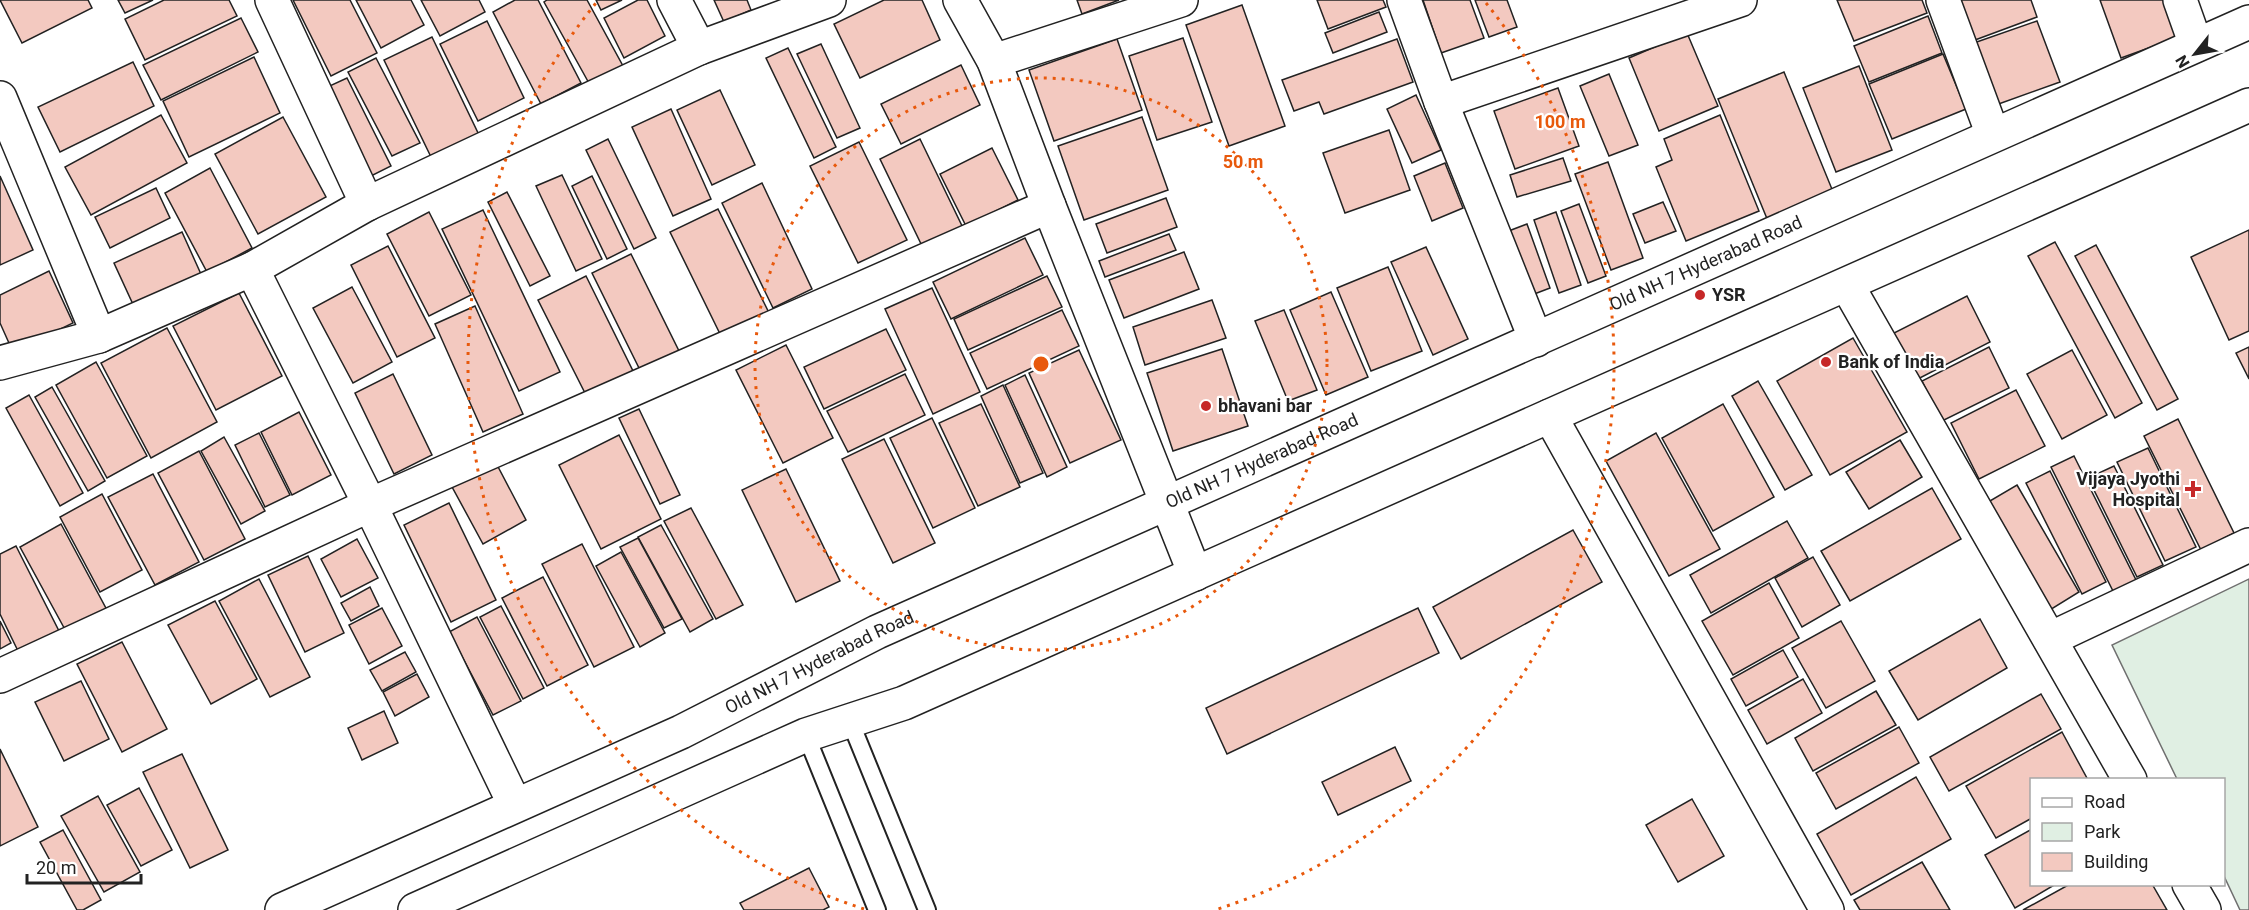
<svg xmlns="http://www.w3.org/2000/svg" width="2249" height="910" font-family="Roboto,sans-serif">
<rect width="100%" height="100%" fill="#fff"/>
<path fill="#e0efe3" stroke="#6f6f6f" stroke-width="1.5" d="M2249 579V910H2240L2224 876V780L2177 779 2112 645Z"/>
<g fill="#f3c9c0" stroke="#222" stroke-width="1.5">
<path d="M0 0H88L92 8 22 43Z"/>
<path d="M118 0H153L125 13Z"/>
<path d="M164 0H229L237 16 145 60 125 19Z"/>
<path d="M293 0H350L377 53 331 76Z"/>
<path d="M356 0H411L424 25 381 48Z"/>
<path d="M421 0H479L485 12 440 36Z"/>
<path d="M515 0H538L581 83 541 104 493 12Z"/>
<path d="M547 0H587L623 66 590 85 544 2Z"/>
<path d="M596 0H622L601 10Z"/>
<path d="M638 0H647L665 36 624 58 604 18Z"/>
<path d="M714 0H747L751 10 724 22Z"/>
<path d="M884 0H922L940 40 860 78 834 24Z"/>
<path d="M1077 0H1119L1082 14Z"/>
<path d="M1317 0H1383L1386 7 1328 29Z"/>
<path d="M1423 0H1470L1484 38 1441 53Z"/>
<path d="M1475 0H1507L1517 27 1489 37Z"/>
<path d="M1837 0H1922L1927 13 1854 41Z"/>
<path d="M1960 0H2031L2037 17 1975 40Z"/>
<path d="M2100 0H2169L2182 36 2121 58Z"/>
<path d="M1242 5 1285 126 1229 146 1186 25Z"/>
<path d="M1379 12 1387 32 1333 53 1325 33Z"/>
<path d="M1928 16 1942 53 1869 82 1854 46Z"/>
<path d="M241 18 258 52 161 100 143 65Z"/>
<path d="M487 21 524 98 478 121 440 44Z"/>
<path d="M2037 21 2060 82 1993 106 1971 44Z"/>
<path d="M1687 33 1718 106 1659 131 1629 58Z"/>
<path d="M432 37 479 135 432 159 384 60Z"/>
<path d="M1183 38 1212 122 1157 140 1129 56Z"/>
<path d="M1117 39 1142 110 1054 141 1029 70Z"/>
<path d="M1397 39 1413 82 1324 114 1319 102 1294 111 1282 80Z"/>
<path d="M821 44 860 128 837 138 797 54Z"/>
<path d="M788 48 836 147 814 158 766 58Z"/>
<path d="M1943 54 1966 109 1892 139 1869 84Z"/>
<path d="M254 57 280 113 189 157 163 101Z"/>
<path d="M376 58 420 143 392 156 348 72Z"/>
<path d="M133 62 154 106 60 152 38 107Z"/>
<path d="M961 65 980 105 901 144 881 104Z"/>
<path d="M1859 66 1892 150 1836 172 1803 88Z"/>
<path d="M1784 72 1836 199 1770 226 1718 99Z"/>
<path d="M1609 74 1638 145 1609 156 1580 86Z"/>
<path d="M347 78 391 166 367 178 323 89Z"/>
<path d="M1558 88 1579 146 1515 169 1494 111Z"/>
<path d="M720 90 755 165 712 185 677 110Z"/>
<path d="M1416 95 1441 150 1412 163 1387 109Z"/>
<path d="M671 109 711 199 673 216 632 127Z"/>
<path d="M161 115 187 163 91 215 65 167Z"/>
<path d="M1720 115 1759 211 1686 241 1656 167 1672 160 1664 139Z"/>
<path d="M283 117 326 197 258 234 215 154Z"/>
<path d="M1142 117 1168 190 1084 220 1058 146Z"/>
<path d="M1389 130 1410 190 1345 213 1323 153Z"/>
<path d="M608 139 656 238 634 249 586 150Z"/>
<path d="M920 139 964 230 924 250 880 159Z"/>
<path d="M859 142 907 240 858 263 810 166Z"/>
<path d="M992 148 1018 200 966 226 940 174Z"/>
<path d="M1563 158 1571 181 1517 197 1510 175Z"/>
<path d="M1608 162 1643 258 1611 270 1575 174Z"/>
<path d="M1445 163 1463 208 1432 221 1414 176Z"/>
<path d="M210 168 252 248 207 272 165 193Z"/>
<path d="M562 175 602 259 576 271 536 186Z"/>
<path d="M0 176 33 250 0 265Z"/>
<path d="M592 176 627 249 607 259 572 186Z"/>
<path d="M762 183 812 289 773 308 722 203Z"/>
<path d="M156 188 170 218 110 248 95 217Z"/>
<path d="M507 192 550 276 530 286 488 202Z"/>
<path d="M1166 198 1177 227 1107 253 1096 224Z"/>
<path d="M1663 202 1676 231 1645 243 1633 214Z"/>
<path d="M1579 204 1606 276 1588 283 1561 211Z"/>
<path d="M718 209 772 319 724 342 670 232Z"/>
<path d="M483 210 560 372 519 391 442 229Z"/>
<path d="M429 212 471 295 429 316 387 234Z"/>
<path d="M1556 212 1581 285 1559 293 1534 220Z"/>
<path d="M1527 224 1550 288 1529 296 1506 232Z"/>
<path d="M2249 230V331L2229 340 2191 257Z"/>
<path d="M182 232 205 283 137 313 114 263Z"/>
<path d="M1169 234 1176 250 1105 277 1099 261Z"/>
<path d="M1025 238 1043 275 951 319 933 282Z"/>
<path d="M2055 242 2142 403 2115 418 2028 256Z"/>
<path d="M2096 245 2178 399 2157 410 2075 256Z"/>
<path d="M388 246 435 338 397 357 351 265Z"/>
<path d="M1426 247 1468 339 1433 355 1391 262Z"/>
<path d="M1184 252 1199 289 1124 318 1109 280Z"/>
<path d="M631 254 679 351 640 370 592 273Z"/>
<path d="M1388 267 1422 351 1371 371 1337 288Z"/>
<path d="M49 271 73 323 13 352 0 323V295Z"/>
<path d="M586 276 633 371 586 395 538 300Z"/>
<path d="M1047 276 1062 307 968 350 954 319Z"/>
<path d="M352 287 392 362 353 383 313 308Z"/>
<path d="M932 288 980 392 933 414 885 309Z"/>
<path d="M1331 292 1368 377 1326 395 1290 310Z"/>
<path d="M239 293 282 376 216 410 173 326Z"/>
<path d="M1967 296 1990 342 1914 381 1890 335Z"/>
<path d="M1212 300 1226 338 1145 365 1133 327Z"/>
<path d="M475 306 523 414 483 432 435 324Z"/>
<path d="M1062 310 1079 346 987 389 970 353Z"/>
<path d="M1284 310 1317 390 1288 401 1255 321Z"/>
<path d="M167 328 217 422 151 458 101 363Z"/>
<path d="M886 329 906 370 824 409 804 367Z"/>
<path d="M1853 338 1907 432 1830 475 1777 381Z"/>
<path d="M786 345 833 438 783 463 736 370Z"/>
<path d="M1989 347 2009 388 1942 421 1922 381Z"/>
<path d="M2249 347V379L2236 353Z"/>
<path d="M1222 349 1248 426 1173 451 1147 373Z"/>
<path d="M1079 350 1121 440 1070 463 1029 373Z"/>
<path d="M2072 350 2107 415 2062 439 2027 374Z"/>
<path d="M96 362 147 456 107 478 56 385Z"/>
<path d="M393 374 432 455 394 474 355 393Z"/>
<path d="M905 374 925 415 848 452 827 411Z"/>
<path d="M1025 375 1067 467 1047 477 1005 385Z"/>
<path d="M1758 381 1812 475 1785 490 1732 396Z"/>
<path d="M1003 385 1043 473 1020 483 981 396Z"/>
<path d="M52 387 105 481 88 491 35 397Z"/>
<path d="M2016 390 2045 446 1979 479 1951 423Z"/>
<path d="M29 395 83 493 60 506 6 408Z"/>
<path d="M981 404 1020 487 978 506 939 423Z"/>
<path d="M1723 404 1774 497 1713 531 1662 438Z"/>
<path d="M639 409 680 495 660 504 619 418Z"/>
<path d="M299 412 331 475 292 495 261 432Z"/>
<path d="M932 418 975 508 933 528 890 438Z"/>
<path d="M2178 419 2234 533 2201 550 2144 436Z"/>
<path d="M259 433 290 495 265 507 235 445Z"/>
<path d="M1656 433 1720 549 1669 576 1606 461Z"/>
<path d="M619 435 661 519 601 549 559 465Z"/>
<path d="M224 437 265 511 241 524 201 451Z"/>
<path d="M884 439 935 543 893 563 842 459Z"/>
<path d="M1900 440 1922 477 1869 509 1846 472Z"/>
<path d="M2148 448 2196 547 2165 561 2117 462Z"/>
<path d="M199 451 245 539 204 560 158 473Z"/>
<path d="M2074 456 2139 586 2116 597 2051 467Z"/>
<path d="M495 461 526 520 483 544 451 485Z"/>
<path d="M2114 466 2163 565 2137 577 2088 478Z"/>
<path d="M786 469 840 581 796 602 742 490Z"/>
<path d="M2050 471 2106 582 2082 594 2026 483Z"/>
<path d="M153 474 199 562 155 585 108 497Z"/>
<path d="M2017 485 2079 592 2045 613 1983 505Z"/>
<path d="M1932 488 1961 539 1850 601 1821 551Z"/>
<path d="M102 494 142 570 100 592 60 517Z"/>
<path d="M449 503 496 600 451 622 404 525Z"/>
<path d="M691 508 743 605 716 619 664 521Z"/>
<path d="M1787 521 1808 558 1711 613 1690 575Z"/>
<path d="M61 524 108 612 68 635 20 547Z"/>
<path d="M661 525 713 619 690 632 638 537Z"/>
<path d="M1573 530 1602 582 1461 659 1433 607Z"/>
<path d="M638 538 682 619 664 628 620 547Z"/>
<path d="M357 539 378 578 341 597 321 559Z"/>
<path d="M582 544 634 647 594 667 542 564Z"/>
<path d="M16 546 61 635 20 655 0 614V554Z"/>
<path d="M621 552 665 633 640 647 596 566Z"/>
<path d="M308 556 344 633 305 652 268 575Z"/>
<path d="M1813 557 1840 605 1802 627 1775 578Z"/>
<path d="M543 577 588 665 547 686 502 598Z"/>
<path d="M259 579 310 677 270 697 219 601Z"/>
<path d="M1769 583 1799 638 1733 675 1702 621Z"/>
<path d="M370 587 379 606 351 621 341 603Z"/>
<path d="M215 601 257 679 211 704 168 625Z"/>
<path d="M501 606 544 688 523 699 480 617Z"/>
<path d="M382 608 402 646 369 664 349 625Z"/>
<path d="M1418 608 1439 653 1227 754 1206 708Z"/>
<path d="M477 617 521 701 493 715 449 632Z"/>
<path d="M1980 619 2007 668 1918 720 1889 671Z"/>
<path d="M0 621 11 643 0 649Z"/>
<path d="M1841 621 1875 681 1826 708 1792 648Z"/>
<path d="M122 642 167 729 122 752 77 664Z"/>
<path d="M1783 650 1798 677 1746 706 1731 679Z"/>
<path d="M405 652 416 672 382 691 370 670Z"/>
<path d="M417 674 429 697 395 716 383 692Z"/>
<path d="M1803 679 1822 713 1767 744 1748 710Z"/>
<path d="M81 681 109 739 64 761 35 702Z"/>
<path d="M1876 691 1896 725 1813 771 1795 738Z"/>
<path d="M2041 694 2061 729 1949 791 1930 757Z"/>
<path d="M384 711 398 743 362 760 348 728Z"/>
<path d="M1899 727 1919 763 1836 809 1816 773Z"/>
<path d="M2062 732 2088 780H2032V818L1996 838 1966 786Z"/>
<path d="M1395 747 1411 781 1338 815 1322 782Z"/>
<path d="M0 749 38 827 0 846Z"/>
<path d="M182 754 228 850 190 868 143 772Z"/>
<path d="M1916 777 1951 839 1851 895 1817 834Z"/>
<path d="M139 788 172 850 141 866 107 805Z"/>
<path d="M98 796 140 872 104 892 61 816Z"/>
<path d="M1692 799 1724 856 1678 882 1646 825Z"/>
<path d="M2032 829V884H2056L2015 908 1985 855Z"/>
<path d="M63 830 101 900 83 910H77L40 842Z"/>
<path d="M1922 862 1950 910H1860L1854 900Z"/>
<path d="M809 868 829 907 823 910H744L740 903Z"/>
<path d="M2070 884H2152L2167 910H2023Z"/>
</g>
<g fill="none" stroke-linecap="round" stroke-linejoin="round">
<g stroke="#222" stroke-width="20">
<g id="service">
<path d="M850 721 927 910"/>
<path d="M806 735 877 910"/>
</g>
</g>
<g stroke="#222" stroke-width="36">
<g id="minor">
<path d="M272 0 367 204"/>
<path d="M674 0 699 48"/>
<path d="M1404 0 1441 102 1536 340"/>
<path d="M1943 0 1993 135"/>
<path d="M2180 0 2196 45"/>
<path d="M994 61 1181 0"/>
<path d="M0 98 99 336"/>
<path d="M1441 102 1740 0"/>
<path d="M252 269 370 505 515 805"/>
<path d="M1847 285 2130 780"/>
<path d="M0 363 99 336 252 269 367 204 699 48 829 0"/>
<path d="M1550 416 1827 910"/>
<path d="M2050 639 2249 545"/>
<path d="M0 676 370 505 1049 206"/>
<path d="M2189 884 2204 910"/>
</g>
</g>
<g stroke="#222" stroke-width="36">
<path id="secondary" d="M960 0 994 61 1049 206 1195 574"/>
</g>
<g stroke="#222" stroke-width="36">
<g id="primary">
<path id="s1" d="M282 910 681 732 877 632 2249 22"/>
<path d="M415 910 806 735 904 703 2249 105"/>
</g>
</g>
<use href="#service" stroke="#fff" stroke-width="16"/>
<use href="#minor" stroke="#fff" stroke-width="33"/>
<use href="#secondary" stroke="#fff" stroke-width="33"/>
<use href="#primary" stroke="#fff" stroke-width="33"/>
</g>
<g fill="none" stroke="#e8590c" stroke-width="3" stroke-dasharray="3 6">
<circle cx="1041" cy="364" r="286"/>
<path d="M864 909A573 573 0 0 1 596 3M1486 3A573 573 0 0 1 1218 909"/>
</g>
<g fill="#c62828" stroke="#fff" stroke-width="2">
<circle cx="1700" cy="295" r="6"/>
<circle cx="1826" cy="362" r="6"/>
<circle cx="1206" cy="406" r="6"/>
<path d="M2190 480h6v6h6v6h-6v6h-6v-6h-6v-6h6z"/>
</g>
<g text-anchor="middle" stroke-width="4.5" stroke-linejoin="round" paint-order="stroke">
<g font-size="18" fill="#222" stroke="#fff">
<text dy="6" stroke="none"><textPath href="#s1" startOffset="1564">Old NH 7 Hyderabad Road</textPath></text>
<text dy="6" stroke="none"><textPath href="#s1" startOffset="1078">Old NH 7 Hyderabad Road</textPath></text>
<text dy="6" stroke="none"><textPath href="#s1" startOffset="592">Old NH 7 Hyderabad Road</textPath></text>
</g>
<g font-size="18" font-weight="bold" fill="#222" stroke="#fff" text-anchor="start">
<text x="1712" y="301">YSR</text>
<text x="1838" y="368">Bank of India</text>
<text x="1218" y="412">bhavani bar</text>
<text x="2180" y="485" text-anchor="end">Vijaya Jyothi<tspan x="2180" dy="21">Hospital</tspan></text>
</g>
</g>
<circle cx="1041" cy="364" r="9" fill="#e8590c" stroke="#fff" stroke-width="3"/>
<g font-size="18" text-anchor="middle" font-weight="bold" fill="#e8590c" stroke="#fff" stroke-width="4.5" stroke-linejoin="round" paint-order="stroke">
<text x="1560" y="128">100 m</text>
<text x="1243" y="168">50 m</text>
</g>
<rect x="2030" y="778" width="195" height="108" fill="#ffffff" stroke="#a7a7a7" stroke-width="1.5"/>
<rect x="2042" y="798" width="30" height="9" fill="#ffffff" stroke="#a7a7a7" stroke-width="1.5"/>
<text x="2084" y="808" font-size="18" fill="#222222">Road</text>
<rect x="2042" y="823" width="30" height="18" fill="#e0efe3" stroke="#a7a7a7" stroke-width="1.5"/>
<text x="2084" y="838" font-size="18" fill="#222222">Park</text>
<rect x="2042" y="853" width="30" height="18" fill="#f3c9c0" stroke="#a7a7a7" stroke-width="1.5"/>
<text x="2084" y="868" font-size="18" fill="#222222">Building</text>
<g transform="translate(2195 54) rotate(239)" stroke="#ffffff" stroke-width="4.5" paint-order="stroke">
<path d="M0-4.5L10 22L0 15L-10 22Z" fill="#222222"/>
<text y="-9" font-size="16" font-weight="bold" text-anchor="middle" fill="#222222">N</text>
</g>
<path d="M27 874v9h114v-9" fill="none" stroke="#222222" stroke-width="3"/>
<text x="36" y="874" font-size="18" fill="#222222" stroke="#ffffff" stroke-width="4.5" paint-order="stroke">20 m</text>
</svg>
